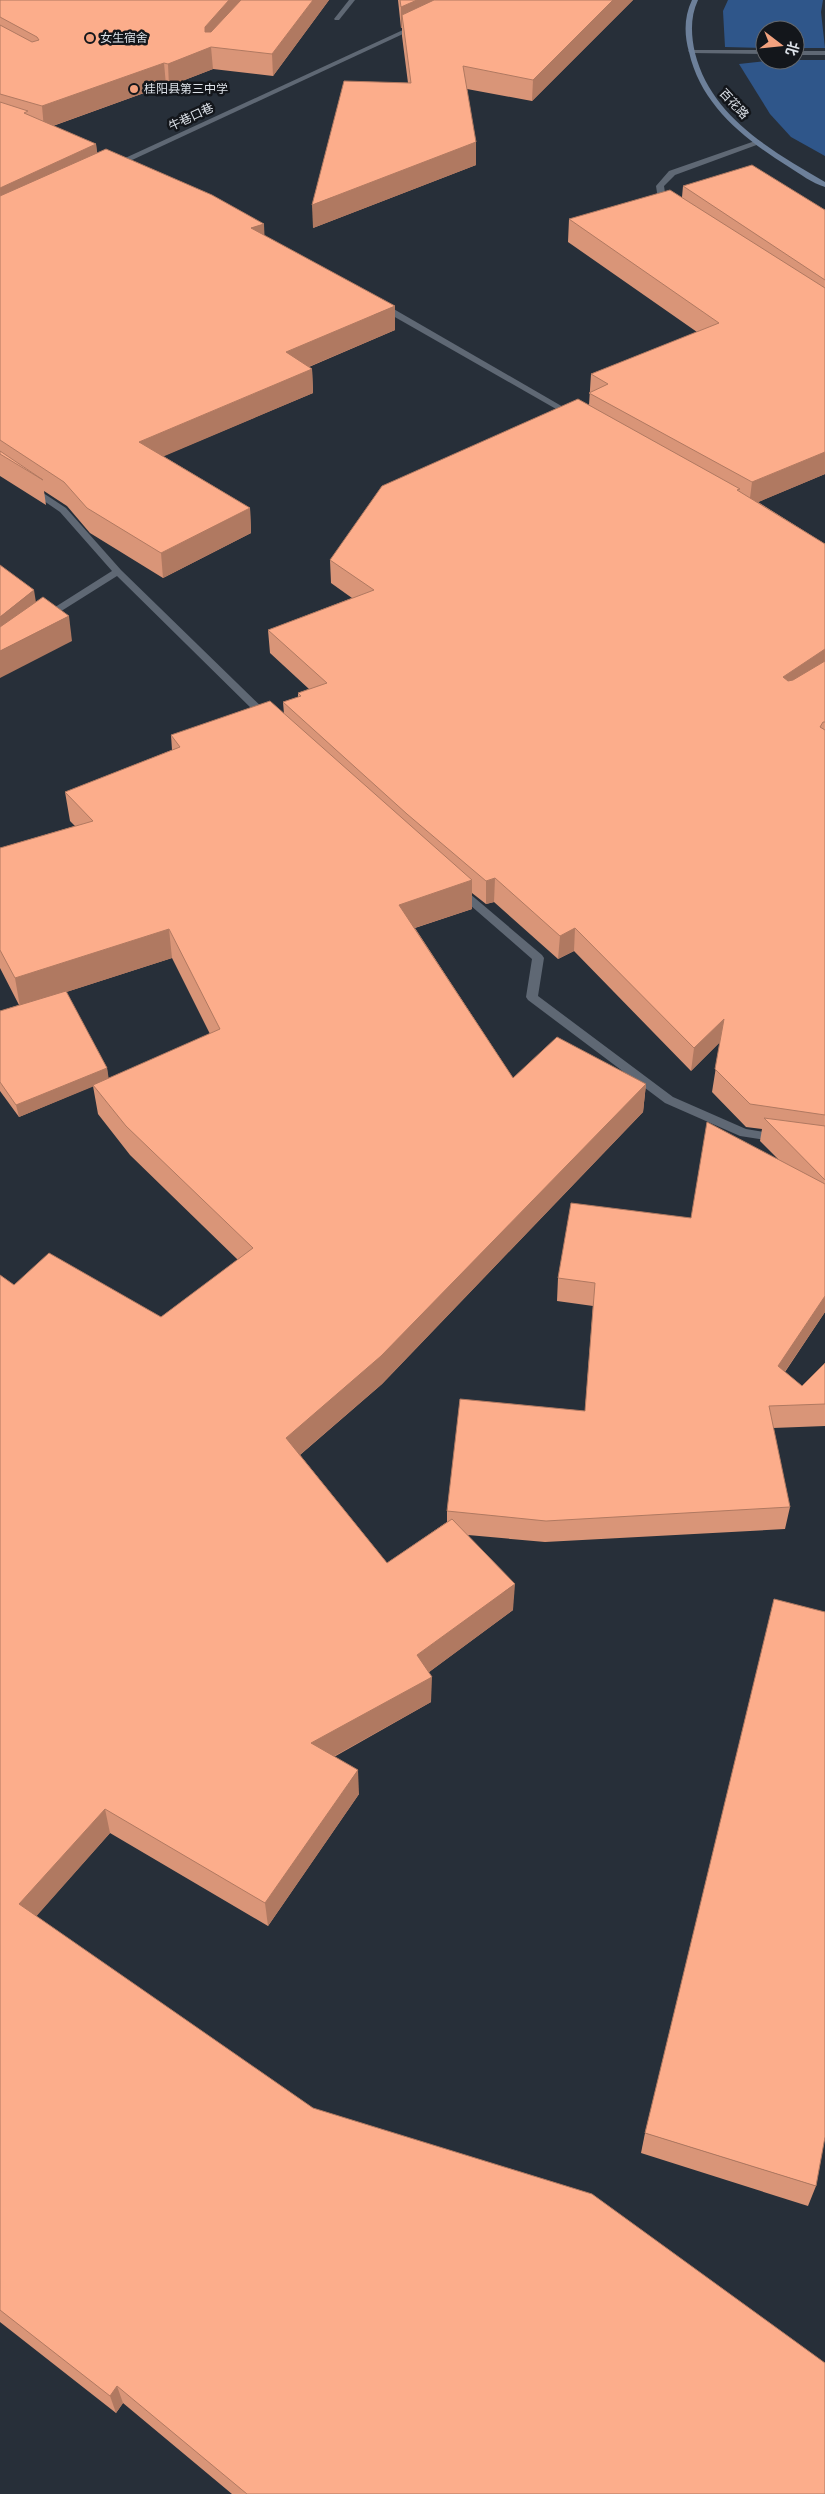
<svg xmlns="http://www.w3.org/2000/svg" width="825" height="2494" font-family="Roboto,'Noto Sans SC',sans-serif">
<rect width="100%" height="100%" fill="#272f39"/>
<g fill="#2f568a">
<path d="M728 0H823L821 12 825 48H795V30H765V48L725 47 723 11Z"/>
<path d="M775 60H825V156L791 137 770 114 739 64Z"/>
</g>
<g fill="none" stroke-linecap="round" stroke-linejoin="round">
<g fill="#5f6874" fill-rule="evenodd">
<path d="M349 0H355L339 20H335L334 19Z"/>
<path d="M689 50H765V54L691 53 688 51Z"/>
<rect x="795" y="51" width="30" height="4"/>
<path d="M755 141 762 143 675 175 664 186 666 199 672 206 671 208H665L658 199 656 186 669 171Z"/>
<path d="M379 304H385L577 415 570 417 379 308Z"/>
<path d="M31 485 66 508 121 570 271 716V720H263L117 576 47 620H41V616L112 571 60 512 28 490V486Z"/>
<path d="M459 886 463 888 542 955 544 958 538 996 673 1097 746 1129 782 1135 784 1138 782 1141 778 1142 740 1136 665 1103 528 1000 526 997 532 959 455 892 454 890 455 888Z"/>
</g>
<path fill="#5f6874" fill-rule="evenodd" d="M416 24 419 26 418 27 117 167 110 165Z"/>
<path fill="#6d809a" fill-rule="evenodd" d="M692 0H698C690 17 691 35 695 53 711 117 772 151 825 182V187C812 183 800 174 789 167 744 139 701 105 689 52 684 34 684 17 692 0Z"/>
</g>
<g fill="#d99578" fill-rule="evenodd">
<path d="M0 0H240V1L241 0H329L273 76 213 69 169 86 166 85 53 126 96 144 97 153 265 236 395 330 309 367 312 369 313 393 163 456 250 508 251 533 163 578 90 533 67 506 44 491 46 505 0 476Z"/>
<path d="M398 0H633L532 101 467 89 476 165 313 228 408 83 402 36V28H401Z"/>
<path d="M683 186 825 210V474L758 502 825 544V1312L785 1372 802 1386 825 1363V1426L773 1428 790 1507 785 1529 545 1542 468 1535 513 1610 429 1672 431 1702 334 1757 359 1794 268 1926 110 1833 36 1916 825 2494H232L123 2403 116 2413 0 2322V1275L14 1285 161 1317 238 1260 130 1155 98 1114 93 1086 19 1117 0 1091V1011L19 1005 0 968V848L75 826 70 821 65 792 172 750 171 735 284 714 283 702 298 697V693L309 689 270 653 268 630 352 598 331 583 330 560 589 405 591 374 697 332 568 242 569 219 682 197ZM472 893 486 904 494 902 558 959 574 951 691 1071 720 1042 712 1092 746 1127 762 1129 760 1141 778 1159 691 1218 558 1278 557 1301 593 1306 585 1411 447 1511V1522L387 1563 300 1455 382 1384 643 1112 646 1084 513 1078 415 928 472 909ZM172 958 210 1034 108 1079 107 1068 66 992Z"/>
<path d="M645 2133 816 2186 808 2206 641 2153Z"/>
</g>
<g fill="#b07961">
<path d="M229 0H240V10L211 47 213 69 169 86 168 64 205 27Z"/>
<path d="M313 0H329L273 76 272 54Z"/>
<path d="M417 0H464L402 15V28H401V7Z"/>
<path d="M613 0H633L532 101 533 80Z"/>
<path d="M164 63 166 85 44 129 42 106Z"/>
<path d="M476 142V165L313 228 312 205Z"/>
<path d="M96 144 98 167 0 212V188Z"/>
<path d="M264 224 265 247 251 228Z"/>
<path d="M395 306V330L287 376 286 352Z"/>
<path d="M312 369 313 393 141 466 139 442Z"/>
<path d="M825 452V474L749 506 752 482Z"/>
<path d="M250 508 251 533 163 578 161 553Z"/>
<path d="M34 590 38 615 0 645V617Z"/>
<path d="M69 616 72 641 0 678V651Z"/>
<path d="M825 649V664L779 700 783 677Z"/>
<path d="M495 878 494 902 486 904V881Z"/>
<path d="M472 880V909L399 933V905Z"/>
<path d="M575 928 574 951 558 959 560 936Z"/>
<path d="M169 929 172 958 20 1007 15 978Z"/>
<path d="M724 1019 720 1042 691 1071 694 1048Z"/>
<path d="M107 1068 109 1080 19 1117 16 1105Z"/>
<path d="M646 1084 643 1112 382 1384 288 1465 286 1438Z"/>
<path d="M825 1296V1312L773 1389 778 1366Z"/>
<path d="M515 1584 513 1610 417 1681V1655Z"/>
<path d="M432 1677 431 1702 313 1768 311 1743Z"/>
<path d="M358 1770 359 1794 268 1926 265 1903Z"/>
<path d="M105 1809 110 1833 26 1928 19 1904Z"/>
<path d="M117 2386 123 2403 116 2413 110 2396Z"/>
</g>
<g fill="#fcad8b" stroke="#b07961">
<path d="M0 0H229L205 27V32H211L241 0H313L272 54 211 47 168 64 164 63 42 106 0 94V25L32 42 39 40 37 37 0 17Z"/>
<path d="M400 0H417L401 7Z"/>
<path d="M434 0H613L533 80 463 66 476 142 312 205 344 81 411 83 402 15Z"/>
<path d="M0 102 28 111 24 113 96 144 0 188Z"/>
<path d="M106 149 212 195 264 224 251 228 395 306 286 352 312 369 139 442 250 508 161 553 87 508 64 482 0 440V196Z"/>
<path d="M752 165 825 210V280L683 186Z"/>
<path d="M670 190 825 288V452L752 482 589 393 608 384 591 374 719 323 569 219Z"/>
<path d="M578 399 740 489 737 490 825 544V649L783 677 788 681 793 680 825 661V722H823L820 727 825 730V1115L750 1104 715 1069 724 1019 694 1048 575 928 560 936 495 878 486 881 407 814 283 702 301 696 298 693 327 683 268 630 374 590 330 560 382 486Z"/>
<path d="M0 451 43 480 0 454Z"/>
<path d="M0 565 34 590 0 617Z"/>
<path d="M43 597 69 616 0 651V627Z"/>
<path d="M270 701 472 880 399 905 513 1078 557 1037 646 1084 381 1356 286 1438 387 1563 452 1519 515 1584 417 1655 432 1677 311 1743 358 1770 265 1903 105 1809 19 1904 313 2108 592 2194 825 2363V2494H247L117 2386 110 2396 0 2310V1275L14 1285 49 1253 161 1317 253 1248 126 1126 93 1085 220 1029 169 929 15 978 0 950V848L93 821 65 792 180 747 171 735Z"/>
<path d="M66 991 107 1068 16 1105 0 1082V1011Z"/>
<path d="M764 1118 825 1126V1180Z"/>
<path d="M707 1122 825 1184V1296L778 1366 802 1386 825 1363V1404L769 1406 790 1507 546 1521 447 1511 460 1399 585 1411 595 1283 558 1278 571 1203 691 1218Z"/>
<path d="M774 1599 825 1612V2137L816 2186 645 2133Z"/>
</g>
<g fill="#f2a17e" stroke="#13161b" stroke-width="2">
<circle cx="90" cy="38" r="5"/>
<circle cx="134" cy="89" r="5"/>
</g>
<g text-anchor="middle" stroke-width="5" stroke-linejoin="round" paint-order="stroke">
<g font-size="12" fill="#dde2e9" stroke="#13161b" text-anchor="start">
<text x="100" y="42">女生宿舍</text>
<text x="144" y="93">桂阳县第三中学</text>
</g>
<g font-size="12" fill="#dde2e9" stroke="#13161b">
<text transform="translate(734 104) rotate(47)" y="4">百花路</text>
<text transform="translate(191 117) rotate(-25)" y="4">牛巷口巷</text>
</g>
</g>
<g transform="translate(780 45) rotate(106)"><circle r="24" fill="#13161b" stroke="#64686d"/>
<path d="M0-4L9 19L0 12L-9 19Z" fill="#f2a17e"/>
<text y="-8" font-size="14" font-weight="bold" text-anchor="middle" fill="#dde2e9">北</text>
</g>
</svg>
